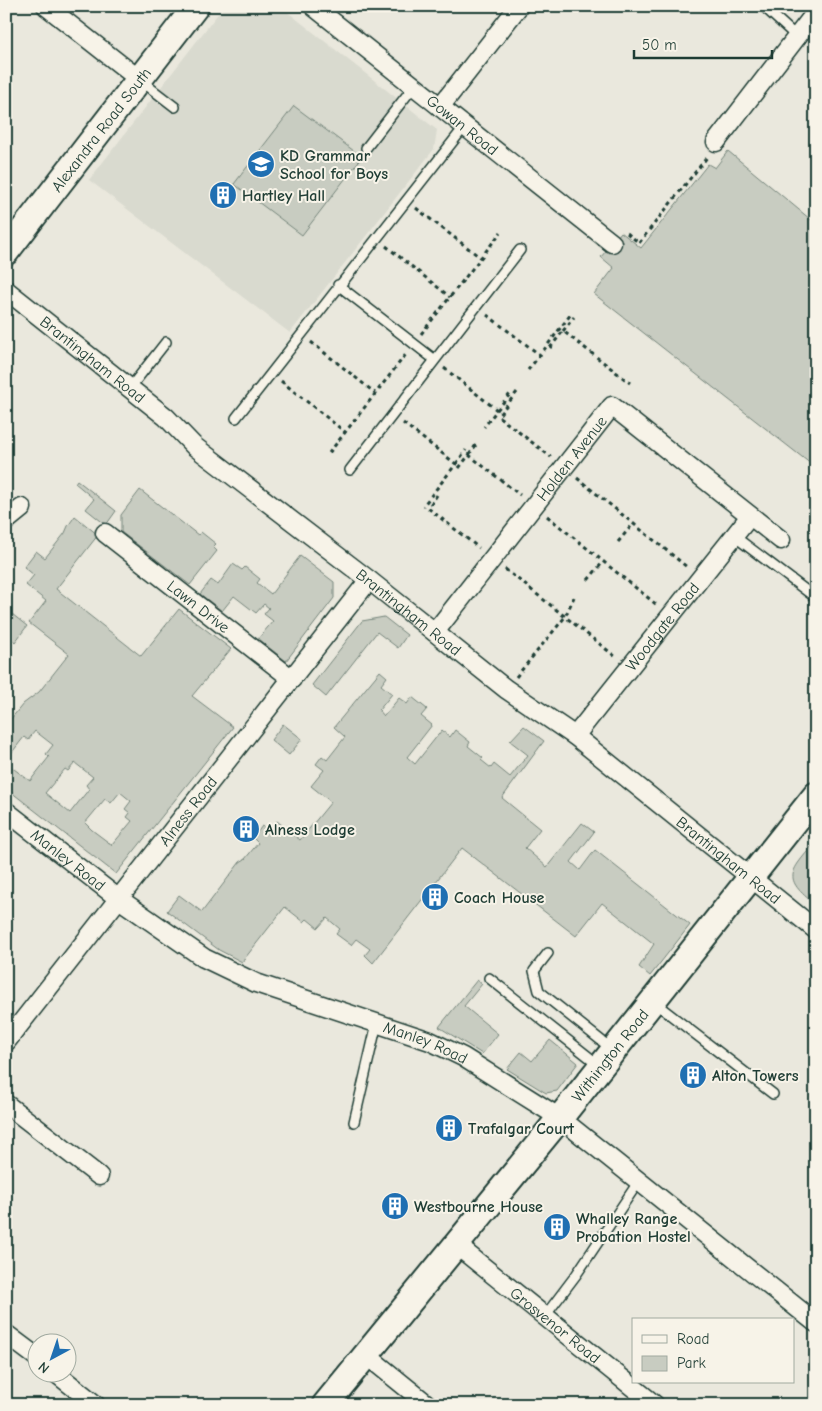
<svg xmlns="http://www.w3.org/2000/svg" width="822" height="1411" font-family="'Comic Neue',sans-serif">
<rect width="100%" height="100%" fill="#eae8dd"/>
<filter id="ink" filterUnits="userSpaceOnUse"><feTurbulence type="fractalNoise" baseFrequency=".02" numOctaves="2"/><feDisplacementMap in="SourceGraphic" scale="10" xChannelSelector="R" yChannelSelector="G"/><feConvolveMatrix kernelMatrix="1 2 1 2 8 2 1 2 1" color-interpolation-filters="sRGB"/></filter>
<g filter="url(#ink)">
<!-- built -->
<path fill="#d9dacf" d="M224,6H280L437,130L434,149L290,333L89,180Z"/>
<!-- green -->
<path fill="#c8ccc1" stroke="#74847a" fill-rule="evenodd" d="M294,106L362,157L302,235L234,184Z
M728,151L816,224V468L594,294L614,268L601,257L621,232L641,248L708,164L715,168Z
M77,480L116,511L106,525L86,509L94,499L75,483Z
M140,490L198,535L201,532L216,544L213,547L217,551L190,585L121,532V515Z
M75,516L98,535L56,589L141,656L179,609L231,649L192,696L233,727L116,874L6,788V763L30,781L49,757L46,754L53,745L35,731L28,740L24,737L6,760V725L23,704L39,692L69,654L29,623L46,601L26,585L34,575L24,567L36,551L45,558L65,533L68,526ZM75,763L93,777L86,785L89,789L70,813L45,793L65,769L68,771ZM120,792L131,801L125,809L130,813L127,817L132,821L112,845L92,830L85,823L105,799L111,803Z
M300,556L334,582V598L286,661L258,639L273,621L264,614L269,608L264,604L256,613L234,596L222,611L200,594L211,580L218,585L233,564L242,570L245,567L260,579L257,583L271,594Z
M12,614L27,626L15,642L6,634V618L8,619Z
M384,617L407,635L398,648L377,632L326,697L312,685L362,621Z
M380,671L387,677L381,685L392,694L379,710L384,716L399,698L407,704L412,697L427,709L421,716L432,725L407,757L415,764L442,730L450,737L455,730L470,742L468,746L483,758L481,760L491,768L494,764L510,777L528,755L510,741L524,726L544,741L502,798L540,829L525,848L547,867L582,823L594,832L571,862L580,870L595,850L690,925L650,976L639,967L654,944L602,903L576,936L462,848L373,963L365,955L370,949L356,939L351,945L336,934L340,929L327,918L318,928L307,919L304,922L285,907L242,962L219,950L167,911L179,895L202,912L240,862L245,859L258,843L253,838L262,826L269,831L277,821L300,840L331,802L311,786L324,770L316,764L322,756L327,760L345,737L334,727Z
M283,724L302,739L289,755L271,740Z
M816,841V905C780,877 791,872 816,841Z
M477,980L482,984L464,1006L498,1034L482,1054L439,1027Z
M550,1040L578,1063L557,1091L546,1093L507,1069L521,1052L532,1061Z"/>
<g fill="none" stroke-linecap="round" stroke-linejoin="round">
<!-- lane casing -->
<g stroke="#1f3d34" stroke-width="12">
<path id="lane" d="M763,6L797,37
M140,80L175,107
M366,148L414,86
M338,285L435,360
M130,388L166,342
M236,418L465,126
M350,470L520,250
M734,536L812,595
M548,953L534,971L539,991L613,1050
M489,978L599,1065
M655,1003L773,1094
M354,1122L377,1023
M545,1316L576,1275L639,1181"/>
</g>
<!-- street casing -->
<g stroke="#1f3d34" stroke-width="21">
<g id="street">
<path d="M46,6L140,80"/>
<path id="s1" d="M313,6L612,243"/>
<path d="M440,107L519,6"/>
<path d="M716,142L816,12"/>
<path id="s2" d="M6,290L166,417L194,446L369,580L506,689L575,736L816,930"/>
<path d="M6,521L22,508"/>
<path id="s3" d="M105,533L292,679"/>
<path id="s4" d="M435,632L612,406L781,540"/>
<path id="s5" d="M575,736L750,516"/>
<path id="s6" d="M6,811L119,899L204,958L256,983L430,1041L463,1057L560,1118L816,1323"/>
<path id="s7" d="M6,1042L369,580"/>
<path d="M6,1104L99,1176"/>
<path id="s8" d="M455,1244L655,1405"/>
<path d="M6,1334L38,1358"/>
<path d="M365,1354L428,1405"/>
<path d="M57,1374L96,1405"/>
</g>
</g>
<!-- secondary casing -->
<g stroke="#1f3d34" stroke-width="29">
<g id="secondary">
<path id="s9" d="M6,252L196,6"/>
<path id="s10" d="M325,1405L560,1118L816,795"/>
</g>
</g>
<!-- path -->
<path stroke="#1f3d34" stroke-width="3" stroke-dasharray="4 4" stroke-linecap="butt" d="M416,208L481,258
M627,233L639,243L708,156
M386,246L450,297
M487,315L540,355L571,314
M563,331L574,317
M421,334L501,232
M311,342L375,393
M550,348L563,331L630,383
M444,368L497,410L484,427
M528,370L540,355
M281,381L345,432
M517,392L498,416L551,457
M497,410L510,394
M403,423L456,464L423,506
M329,453L407,353
M469,455L478,442
M456,464L466,450
M459,468L469,455L520,495
M577,478L687,567
M437,495L428,508L479,548
M547,516L657,605
M618,542L633,524
M505,569L616,657
M588,580L603,562
M516,677L565,617L574,597"/>
<!-- lane -->
<use href="#lane" stroke="#f7f3e8" stroke-width="9"/>
<!-- street -->
<use href="#street" stroke="#f7f3e8" stroke-width="18"/>
<!-- secondary -->
<use href="#secondary" stroke="#f7f3e8" stroke-width="25"/>
</g>
</g>
<!-- icons -->
<defs>
<g id="school-disc" transform="scale(1.4375)"><circle r="9.5" fill="#1f6fb2" stroke="#f7f3e8"/><path d="M0-5L7-2L0 1L-7-2ZM-4 1L0 2.5L4 1V4Q0 6-4 4Z" fill="#fff"/></g>
<g id="building-disc" transform="scale(1.4375)"><circle r="9.5" fill="#1f6fb2" stroke="#f7f3e8"/><path d="M-4-6H4V6H1V3H-1V6H-4ZM-2.5-4.3h1.7v1.8h-1.7ZM.8-4.3h1.7v1.8H.8ZM-2.5-1h1.7V.8h-1.7ZM.8-1h1.7V.8H.8Z" fill="#fff"/></g>
</defs>
<g fill-rule="evenodd">
<use href="#school-disc" x="261" y="164"/>
<use href="#building-disc" x="223" y="195"/>
<use href="#building-disc" x="246" y="829"/>
<use href="#building-disc" x="435" y="897"/>
<use href="#building-disc" x="693" y="1075"/>
<use href="#building-disc" x="449" y="1128"/>
<use href="#building-disc" x="395" y="1206"/>
<use href="#building-disc" x="557" y="1227"/>
</g>
<g text-anchor="middle" stroke-width="4" stroke-linejoin="round" paint-order="stroke">
<!-- street labels -->
<g font-size="16" fill="#1f3d34" stroke="#f7f3e8">
<text dy="6" stroke="none"><textPath href="#s1" startOffset="191">Gowan Road</textPath></text>
<text dy="6" stroke="none"><textPath href="#s9" startOffset="155">Alexandra Road South</textPath></text>
<text dy="6" stroke="none"><textPath href="#s2" startOffset="111">Brantingham Road</textPath></text>
<text dy="6" stroke="none"><textPath href="#s4" startOffset="221">Holden Avenue</textPath></text>
<text dy="6" stroke="none"><textPath href="#s3" startOffset="119">Lawn Drive</textPath></text>
<text dy="6" stroke="none"><textPath href="#s2" startOffset="516">Brantingham Road</textPath></text>
<text dy="6" stroke="none"><textPath href="#s5" startOffset="140">Woodgate Road</textPath></text>
<text dy="6" stroke="none"><textPath href="#s7" startOffset="294">Alness Road</textPath></text>
<text dy="6" stroke="none"><textPath href="#s6" startOffset="79">Manley Road</textPath></text>
<text dy="6" stroke="none"><textPath href="#s2" startOffset="921">Brantingham Road</textPath></text>
<text dy="6" stroke="none"><textPath href="#s6" startOffset="484">Manley Road</textPath></text>
<text dy="6" stroke="none"><textPath href="#s10" startOffset="451">Withington Road</textPath></text>
<text dy="6" stroke="none"><textPath href="#s8" startOffset="129">Grosvenor Road</textPath></text>
</g>
<!-- poi labels -->
<g font-size="16" font-weight="bold" fill="#1f3d34" stroke="#f7f3e8" text-anchor="start">
<text x="280" y="161">KD Grammar<tspan x="280" dy="18">School for Boys</tspan></text>
<text x="242" y="201">Hartley Hall</text>
<text x="265" y="835">Alness Lodge</text>
<text x="454" y="903">Coach House</text>
<text x="712" y="1081">Alton Towers</text>
<text x="468" y="1134">Trafalgar Court</text>
<text x="414" y="1212">Westbourne House</text>
<text x="576" y="1224">Whalley Range<tspan x="576" dy="18">Probation Hostel</tspan></text>
</g>
</g>
<!-- margin -->
<rect width="822" height="1411" fill="none" stroke="#f7f3e8" stroke-width="25"/>
<rect x="12" y="12" width="797" height="1386" fill="none" stroke="#1f3d34" stroke-width="2" filter="url(#ink)"/>
<!-- legend -->
<rect x="632" y="1318" width="162" height="65" fill="#f7f3e8" stroke="#a1aaa0"/>
<rect x="642" y="1335" width="25" height="8" fill="#f7f3e8" stroke="#a1aaa0"/>
<text x="677" y="1344" font-size="15" fill="#1f3d34">Road</text>
<rect x="642" y="1356" width="25" height="15" fill="#c8ccc1" stroke="#a1aaa0"/>
<text x="677" y="1368" font-size="15" fill="#1f3d34">Park</text>
<!-- north arrow -->
<g transform="translate(52 1358) rotate(220)"><circle r="24" fill="#f7f3e8" stroke="#a1aaa0"/>
<path d="M0-4L9 19L0 12L-9 19Z" fill="#1f6fb2"/>
<text y="-8" font-size="14" font-weight="bold" text-anchor="middle" fill="#1f3d34">N</text>
</g>
<!-- scale -->
<path d="M634 50v8h138v-8" fill="none" stroke="#1f3d34" stroke-width="2.5"/>
<text x="642" y="50" font-size="15" fill="#1f3d34" stroke="#f7f3e8" stroke-width="4" paint-order="stroke">50 m</text>
</svg>
